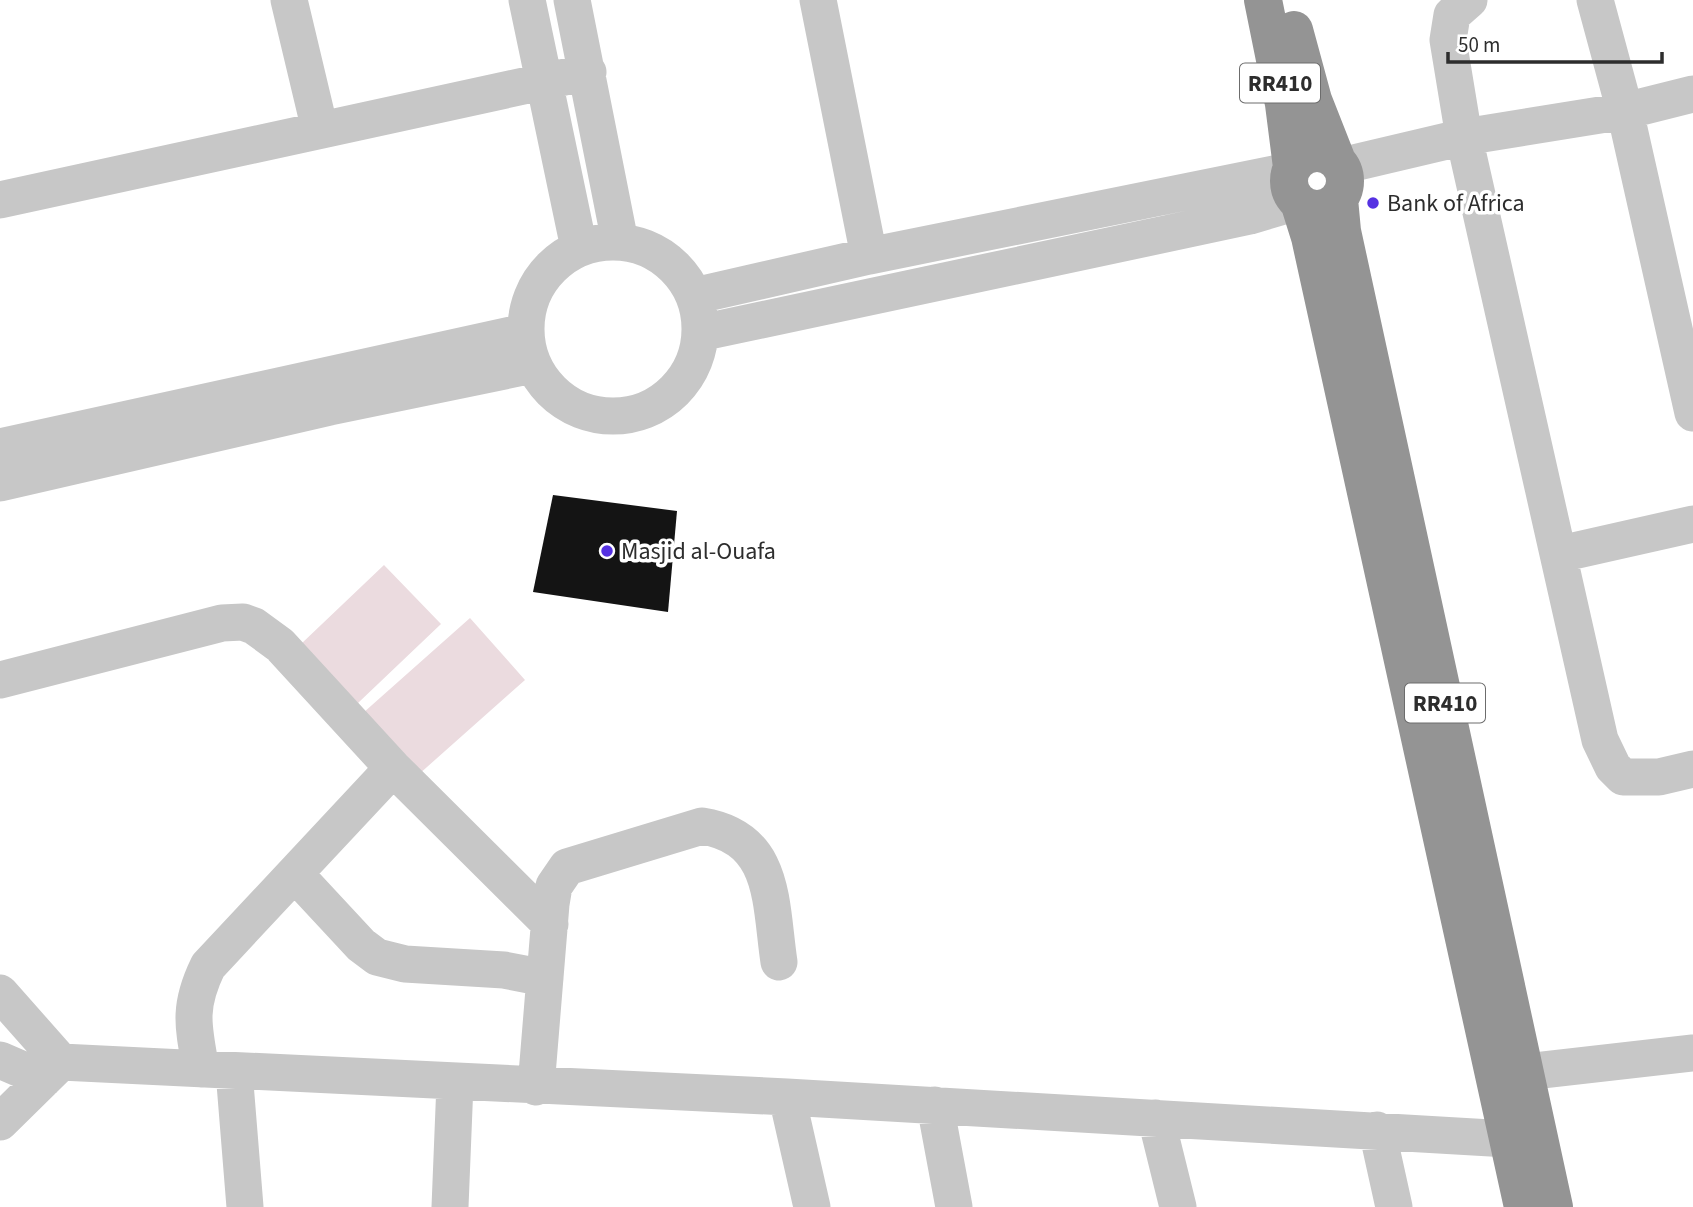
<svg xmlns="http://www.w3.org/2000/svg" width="1693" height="1207" font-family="'Source Sans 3',sans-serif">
<rect width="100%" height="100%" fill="#fff"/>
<!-- green -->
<path fill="#ebdbdf" d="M384,565L441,624L358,703L301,644Z
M470,618L525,680L418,775L363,713Z"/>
<!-- building -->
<path fill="#141414" d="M553,495L677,511L668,612L533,592Z"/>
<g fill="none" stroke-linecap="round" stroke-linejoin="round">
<!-- minor -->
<path stroke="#c7c7c7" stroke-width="37" d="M289,0L320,130
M527,0L579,248
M572,0L620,242
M818,0L869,256
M1469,0L1452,15L1448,40L1464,137L1600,740L1613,767L1623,777H1659L1693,769
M1595,0L1625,111L1693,413
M1341,166L1464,137L1625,111L1693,94
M0,200L588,72
M526 329a87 87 0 1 1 174 0a87 87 0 1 1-174 0Z
M694,296L869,256L1289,171
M700,333L1250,216L1297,202
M0,447L525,332
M0,483L330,407L533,365
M1560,554L1693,524
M0,680L222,623L243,622L254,626L280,645L393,768L550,924
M295,874L361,945L377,957L405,964L504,970L545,978
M0,993L61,1062L787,1097L1508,1139
M0,1060L44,1079
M201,1069C193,1026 188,1007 208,966L393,768
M234,1071L245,1207
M1524,1072L1693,1053
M536,1087L551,904L554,886L567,867L702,826C776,838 770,902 779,962
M787,1097L812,1207
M935,1105L954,1207
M1156,1118L1178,1207
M0,1122L61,1062
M1377,1130L1394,1207
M450,1207L455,1083"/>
<!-- highway -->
<path stroke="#949494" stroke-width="38" d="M1263,0L1284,104L1292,167
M1294,30L1313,100L1337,161
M1289 181a28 28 0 1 1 56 0a28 28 0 1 1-56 0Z
M1339,199L1342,231L1554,1207
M1300,205L1310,237L1523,1207"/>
</g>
<!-- markers -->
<g fill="#5531e2" stroke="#fff" stroke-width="2.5">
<circle cx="1373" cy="203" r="7"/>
<circle cx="607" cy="551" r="7"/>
</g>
<g text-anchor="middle" stroke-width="7" stroke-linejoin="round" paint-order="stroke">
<!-- shield labels -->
<g fill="#fff" stroke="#6c6c6c" stroke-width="2">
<rect x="1240" y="63.5" width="80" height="39" rx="5"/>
<rect x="1405" y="683.5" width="80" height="39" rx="5"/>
</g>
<g font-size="23" font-weight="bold" fill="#2d2d2d">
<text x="1280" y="91">RR410</text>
<text x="1445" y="711">RR410</text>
</g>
<!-- poi labels -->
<g font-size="24" fill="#2d2d2d" stroke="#fff" text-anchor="start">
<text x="1387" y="211">Bank of Africa</text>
<text x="621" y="559">Masjid al-Ouafa</text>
</g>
</g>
<!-- scale -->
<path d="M1448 52v10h214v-10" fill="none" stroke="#2d2d2d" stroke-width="3.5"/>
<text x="1458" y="52" font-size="21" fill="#2d2d2d" stroke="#ffffff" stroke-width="5" paint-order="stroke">50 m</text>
</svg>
